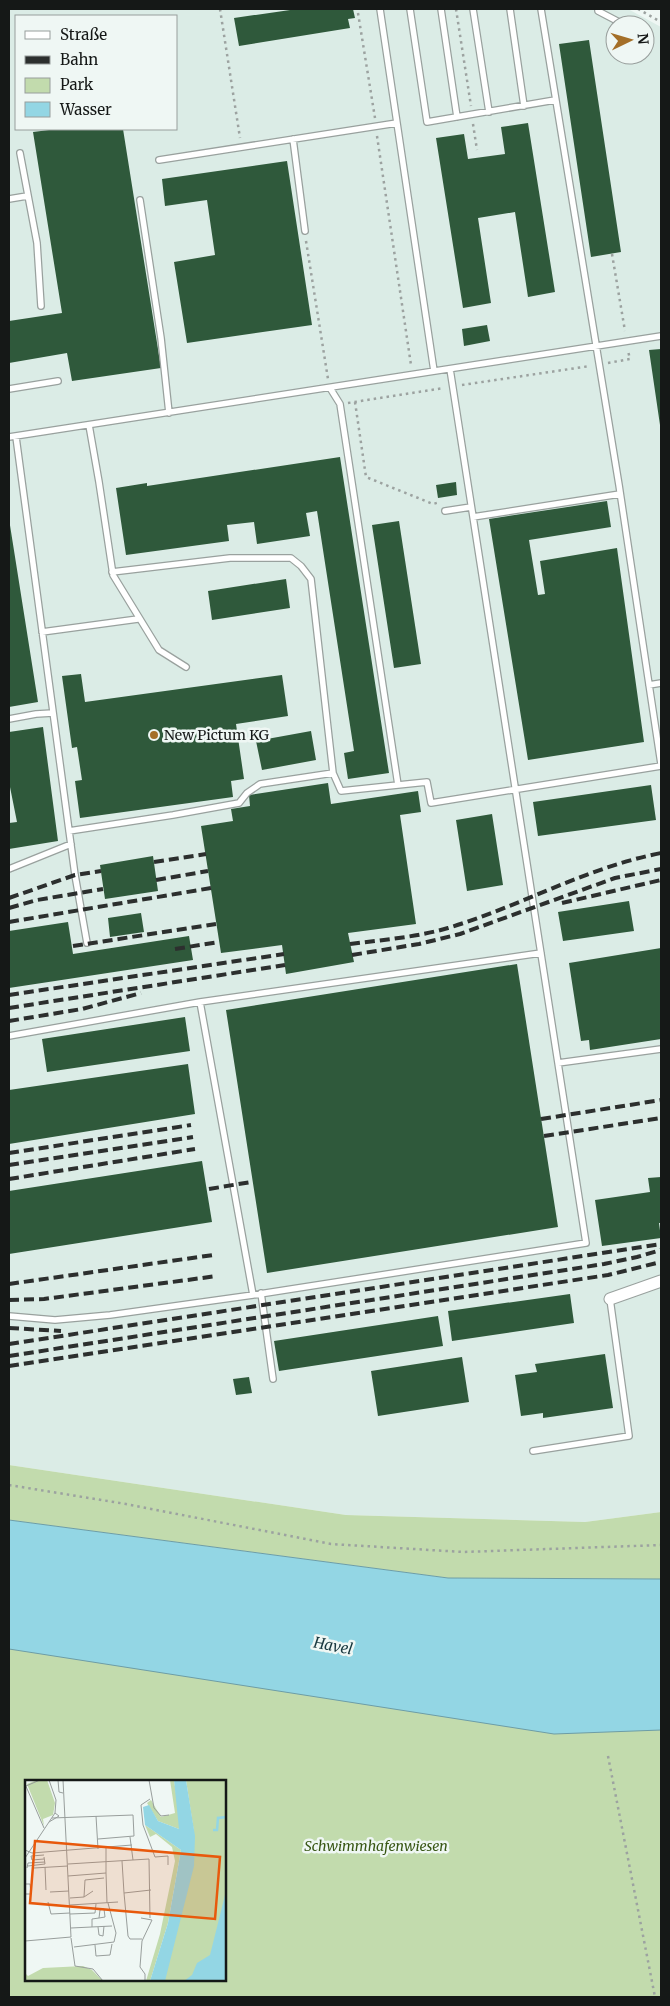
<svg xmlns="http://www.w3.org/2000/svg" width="670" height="2006" font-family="Merriweather,serif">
<rect width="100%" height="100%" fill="#eff7f4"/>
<!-- built -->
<path fill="#dbece6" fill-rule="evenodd" d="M9,9H628L661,27V1512L585,1522L346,1515L9,1465ZM16,16H176V129H16ZM615,25H645V55H615Z"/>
<!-- green -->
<path fill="#c2dbad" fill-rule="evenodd" d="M9,1465L346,1515L585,1522L661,1512V1579L448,1578L9,1520Z
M9,1640L661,1722V1997H9ZM26,1781H225V1980H26Z"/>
<!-- water -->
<path fill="#93d6e4" stroke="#6d9da6" d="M9,1520L448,1578L661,1579V1730L554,1734L9,1649Z"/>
<!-- building -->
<path fill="#2f593b" d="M297,9H353L355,18L348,19L350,28L239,46L234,18Z
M589,40L621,252L591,257L559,44Z
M528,123L555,292L528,297L515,212L478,218L491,303L463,308L436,138L464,134L468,159L505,154L501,127Z
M57,129H123L161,368L72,381L67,353L9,363V321L62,313L33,132Z
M287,161L312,325L187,343L174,262L215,255L207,200L165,206L162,179Z
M487,325L490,341L464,346L462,329Z
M661,349V425H660L649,350Z
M340,457L389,773L348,779L344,753L354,751L317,511L306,513L310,536L257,544L254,522L227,525L229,541L126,555L116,488L147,483V486Z
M456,482L457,495L438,498L436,485Z
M607,501L611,527L529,540L538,595L545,594L540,561L617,548L644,742L528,760L489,519Z
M9,519L38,702L9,707Z
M399,521L421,664L394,668L372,525Z
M286,579L290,608L212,620L208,591Z
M81,674L85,702L282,675L288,716L236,724L244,779L231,781L233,797L80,818L75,781L82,780L77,747L72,748L62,676Z
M43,727L58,841L9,849V823L17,822L9,782V732Z
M311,731L316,760L262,770L256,741Z
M328,783L331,804L418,791L421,812L400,815L416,924L348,933L354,962L286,974L282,945L221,953L201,826L233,821L231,809L250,806L249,795Z
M651,785L656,820L538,836L533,802Z
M492,814L503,885L467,891L456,820Z
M153,856L158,891L105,899L100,865Z
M629,901L634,931L563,941L558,912Z
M141,913L144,932L110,937L108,918Z
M68,922L73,954L189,936L193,960L9,988V931Z
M661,948V1039L590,1050L589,1040L581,1041L569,963Z
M517,964L558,1227L267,1273L226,1010Z
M185,1017L190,1051L47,1072L42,1039Z
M188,1064L195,1114L9,1144V1090Z
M202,1161L212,1222L9,1254V1191Z
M661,1177V1223H659L661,1238L602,1246L595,1200L650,1192L648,1178Z
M570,1294L574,1323L452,1341L448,1311Z
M438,1316L443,1346L279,1371L274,1341Z
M605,1354L613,1408L543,1418V1413L521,1416L515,1375L537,1372L535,1364Z
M462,1357L469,1402L378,1416L371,1371Z
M249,1377L252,1393L236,1395L233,1379Z"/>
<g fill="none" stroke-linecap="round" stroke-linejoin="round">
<!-- lane casing -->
<g stroke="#99a19e" stroke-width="8">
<path id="lane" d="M380,9L434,371
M410,9L427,122L555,100
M441,9L457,117
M473,9L489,112
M510,9L524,106
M541,9L619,485L661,764
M598,9V11L619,22
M293,139L305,231
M20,153L37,243L41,306
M159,160L397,123
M9,199L27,196
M140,200L161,338L169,413
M330,388L340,404L398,785L427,782L431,803L661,766
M9,389L58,381
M89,425L99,482L113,575L159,650L186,667
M9,437L661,336
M16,437L75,875L87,943
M445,511L471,507
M473,517L620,494
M112,572L230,558H291L301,566L311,579L333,773
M42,632L138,619
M649,685L661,683
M9,719L36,714L53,713
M69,831L173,815L239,803L247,793L260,784L333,773L341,791L398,785
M9,869L71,844
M200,1002L541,953
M9,1036L200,1002L253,1295
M558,1063L661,1049
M261,1293L273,1379
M9,1316L55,1320L110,1315L253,1295L586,1243L450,369
M533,1451L629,1436L610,1299"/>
</g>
<!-- street casing -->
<g stroke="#99a19e" stroke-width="13">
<path id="street" d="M610,1299L661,1281"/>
</g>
<!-- path -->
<path stroke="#9ca2a0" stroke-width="2.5" stroke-dasharray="2.5 4" stroke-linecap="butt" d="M220,9L240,138
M456,9L471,106
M638,9L661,22
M358,13L375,118
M473,124L477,150
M377,136L411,365
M306,241L328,379
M612,254L625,331
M608,363L630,359L628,351
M462,385L590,366
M355,402L366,477L433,504L440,502
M348,403L444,388
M9,1485L126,1504L331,1544L463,1552L661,1545
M608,1756L655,1997"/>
<!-- lane -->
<use href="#lane" stroke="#fff" stroke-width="5.5"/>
<!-- street -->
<use href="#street" stroke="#fff" stroke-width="11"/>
<!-- rail -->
<path stroke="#2c2f2e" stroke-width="4" stroke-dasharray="10 5" stroke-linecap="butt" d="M154,862L206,854
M156,880L208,871
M9,898L75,875L101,871
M562,903L661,880
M9,908L37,900L103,889
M9,922L211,888
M350,944C383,940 417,937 448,928C521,906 585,868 661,853
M73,946L216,924
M175,949L219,942
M352,955L419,944L460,934L615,878L661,869
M9,995L284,954
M9,1008L285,965
M9,1021L82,1009L141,993
M541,1119L661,1100
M544,1136L661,1118
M9,1153L191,1125
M9,1165L193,1137
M9,1179L195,1149
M209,1189L251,1182
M9,1284L213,1255
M9,1300L44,1299L217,1276
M9,1328L61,1331
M9,1344L661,1244
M9,1356L604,1264L637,1257L661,1250
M9,1366L608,1275L661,1262"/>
</g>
<!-- markers -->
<circle fill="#a46f28" stroke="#eff7f4" stroke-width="2" cx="154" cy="735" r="5"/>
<g text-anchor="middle" stroke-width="5" stroke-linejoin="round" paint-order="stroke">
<!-- poi labels -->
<g font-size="14" fill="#151817" stroke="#eff7f4" text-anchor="start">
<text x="164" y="740">New Pictum KG</text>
</g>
<!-- park labels -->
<g font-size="14" font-style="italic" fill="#375613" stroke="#eff7f4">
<text x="376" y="1851">Schwimmhafenwiesen</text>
</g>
<!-- water labels -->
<g font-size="15" font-style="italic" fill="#17373e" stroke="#eff7f4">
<text transform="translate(333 1646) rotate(11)" y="5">Havel</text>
</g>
</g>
<!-- overview -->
<g transform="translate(25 1780)">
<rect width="201" height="201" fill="#eff7f4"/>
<path d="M12,0H22L30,23L28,35L18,39L19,46L2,4ZM145,0H149L156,47L154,49L133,41L122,23L126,20L136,37L150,33ZM161,0H201L202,116L195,167L174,201H139L169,52ZM120,45L156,70L143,143L125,201H121L135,154L150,81L147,67L131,54L125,57ZM58,186L67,190L77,200L0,201V193L3,196L18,188Z" fill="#c2dbad"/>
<path d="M149,0H161L170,56L169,86L140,201H125L143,143L156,70L120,45L118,27L124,25L133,41L154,49ZM201,111V201H159L167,195L172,183L185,175Z" fill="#93d6e4"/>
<path fill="none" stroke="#93d6e4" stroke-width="2.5" d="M188,50H192L193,38L202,37"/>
<path fill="none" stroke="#989e9c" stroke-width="1" d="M33,0L34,12L38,13M124,0L129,28L136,36L144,35M0,4L19,48M1,6L15,0M125,19L116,25L118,45L130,77L143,76V85M71,36L73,69M27,38L108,35L109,56L73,59M24,42L34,36L30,33M105,57L108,80M0,70L7,73L107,65M19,75L6,76L7,80L19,79M0,78L30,33L31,20L24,0M97,81L99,113M43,84L124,79L125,138M3,86L20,84L19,77M20,87L21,110M2,88L3,83L20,82M9,88L43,86M81,93L82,123M43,96L81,93V68M0,104H5L6,114H0M25,112L44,111M59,117L60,100L79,98M45,118L59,117L68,111M23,122L26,134L45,133M45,125L93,122M45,134L70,133L71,124M116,138L127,140L117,161L115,187L120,194V201M67,147V139L74,138L75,130L79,129L80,137L74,138M73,147L74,155L78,156L79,146M46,148L87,146M46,158L50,186L68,189L78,201M117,159H105L103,156L99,113L126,110M0,161L46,157L38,0M70,165L71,176L85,175L87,164M49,167L89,162L91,153L83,123"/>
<path fill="#e8590c" fill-opacity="0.15" stroke="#e8590c" stroke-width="2.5" d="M10,61L195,77L190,139L5,123Z"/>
<rect width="201" height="201" fill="none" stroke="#151817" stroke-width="2.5"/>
</g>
<!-- border -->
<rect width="670" height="2006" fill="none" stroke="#151817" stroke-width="20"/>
<!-- legend -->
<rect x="15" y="15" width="162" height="115" fill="#eff7f4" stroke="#989e9c"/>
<rect x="25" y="31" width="25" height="8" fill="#ffffff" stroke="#989e9c"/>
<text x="60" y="40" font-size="15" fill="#151817">Straße</text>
<rect x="25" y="56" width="25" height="8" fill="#2c2f2e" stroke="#989e9c"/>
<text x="60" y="65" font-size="15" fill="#151817">Bahn</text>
<rect x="25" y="78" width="25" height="15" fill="#c2dbad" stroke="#989e9c"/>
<text x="60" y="90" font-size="15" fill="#151817">Park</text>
<rect x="25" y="102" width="25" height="15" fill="#93d6e4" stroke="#989e9c"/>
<text x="60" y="115" font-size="15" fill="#151817">Wasser</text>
<!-- north arrow -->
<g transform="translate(630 40) rotate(85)"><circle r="24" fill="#eff7f4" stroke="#989e9c"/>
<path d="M0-4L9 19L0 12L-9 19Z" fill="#a46f28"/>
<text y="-8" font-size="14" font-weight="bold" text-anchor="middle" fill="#151817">N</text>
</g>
</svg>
